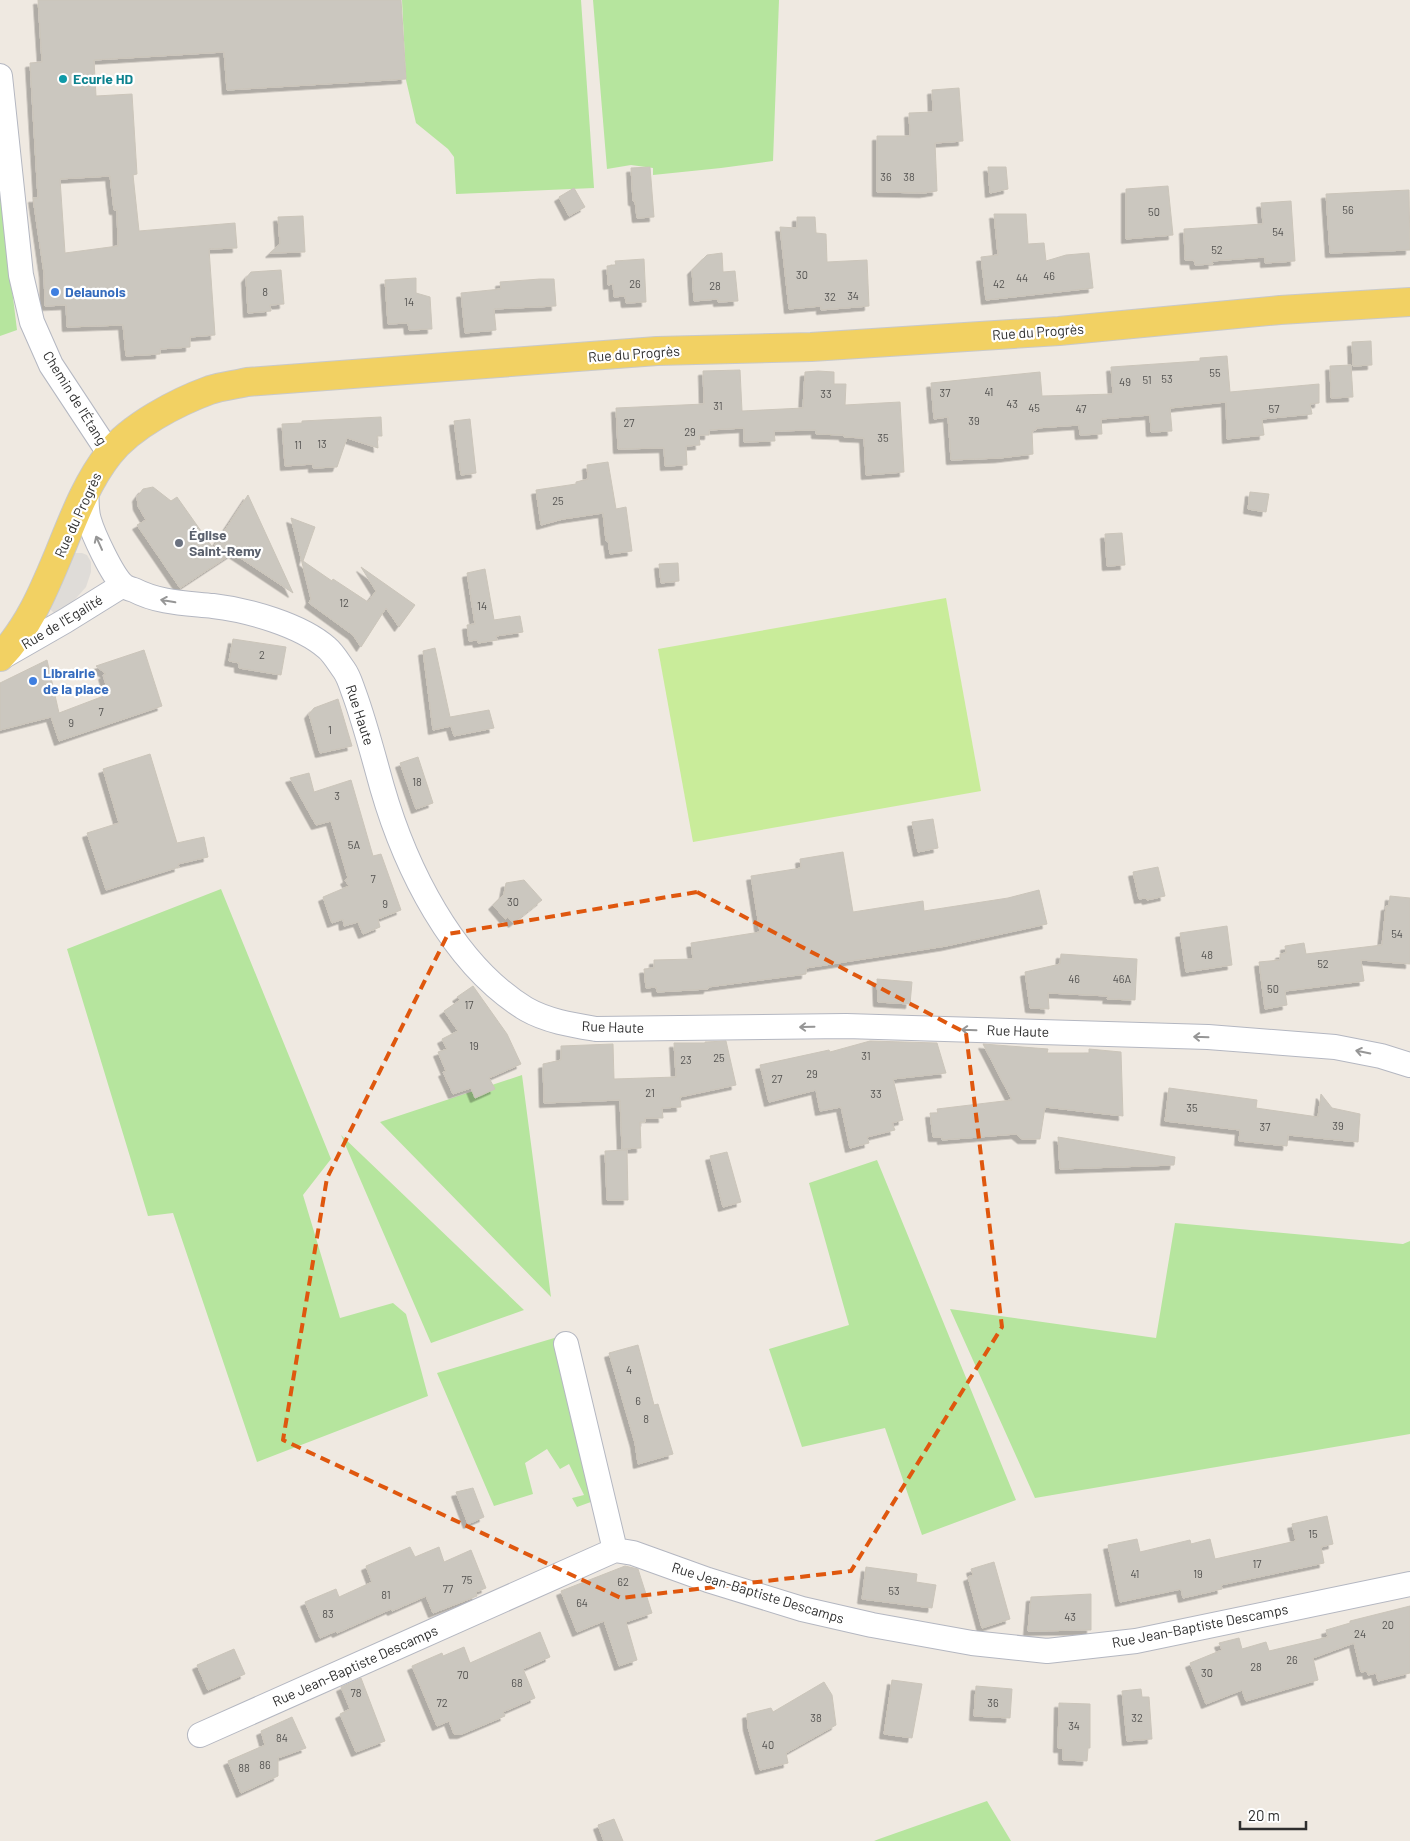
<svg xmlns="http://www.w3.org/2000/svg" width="1410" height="1841" font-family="Barlow,sans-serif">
<defs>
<filter id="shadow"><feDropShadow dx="-4.5" dy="4.5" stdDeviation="0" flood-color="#0004"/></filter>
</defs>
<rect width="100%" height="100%" fill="#efe9e1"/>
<!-- green -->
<path fill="#b6e59e" d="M402,0H581L594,188L456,194L454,157L448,149L416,123L406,80Z
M593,0H779L773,161L721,168L653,175V168L631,165L607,169Z
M0,192L17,330L0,336Z
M221,889L331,1159L303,1195L340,1318L393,1303L406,1314L428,1396L257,1462L173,1213L148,1216L67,949Z
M522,1075L551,1297L380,1122Z
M341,1135L524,1310L431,1343Z
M877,1160L1016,1500L922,1535L885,1428L802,1447L769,1349L849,1325L809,1183Z
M1175,1223L1403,1244L1410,1241V1434L1035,1498L950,1309L1156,1338Z
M561,1336L602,1498L577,1507L572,1498L584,1495L569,1464L560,1469L547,1449L525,1463L533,1494L494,1506L437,1373Z
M987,1801L1011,1841H874L879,1839Z"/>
<!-- pitch -->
<path fill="#c9ec9a" d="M946,598L981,791L693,842L658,649Z"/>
<!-- plaza -->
<path fill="#dfdcd8" d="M75,553H82L87,555L91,562V572L86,587L70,605L58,613H54L50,609Z"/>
<!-- building -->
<path fill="#cbc7bf" stroke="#cbc5ba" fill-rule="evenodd" filter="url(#shadow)" d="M38,0H401L406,79L227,90L224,52L94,60L96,96L132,94L137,174L133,175L139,231L235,223L237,248L209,249L215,335L190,337V347L160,349V354L126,356L123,325L67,327L66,305L45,306L44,273L33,198H38L30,63L42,62ZM110,176L114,210H117L118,246L65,253L60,179Z
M959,88L963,141L935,143L937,191L924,193L877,192V136H910L909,113L933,112L932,90Z
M650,167L654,217L637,218L635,201H633L631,168Z
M988,167H1006L1008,189L990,193Z
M1168,186L1173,235L1126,239V189Z
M574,188L585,207L569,216L559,197Z
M1409,190L1410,250L1330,253L1326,194Z
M1291,201L1295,261L1265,263V257L1212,261L1213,264L1195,265L1194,260H1185L1184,229L1263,224L1261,203Z
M994,214H1026L1028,244L1044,243L1046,261L1066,255L1089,253L1093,288L986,300L981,257L998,255Z
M303,216L305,252L270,253L280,244L278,217Z
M797,217H815L816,233L826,234L827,262L867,260L869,306L821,310V306L789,309L780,227L797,228Z
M722,253L723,272L735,271L738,301L718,302V299L694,301L692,270L707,255Z
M644,259L646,302L626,303L625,296L614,297L613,284L608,285L607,266L616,265L615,261Z
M281,270L284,304L270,305L271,311L248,313L246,278L251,272Z
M416,278V293L430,297L432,329L409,330L408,323L388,324L385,280Z
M540,279H554L556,306L494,309L496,330L465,333L461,293L501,289L500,282Z
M1371,341L1372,365L1353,366L1352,342Z
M1227,356L1230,392L1319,384V403L1310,404L1312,414L1262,419L1264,435L1227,439L1226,402L1170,408L1172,431L1151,432L1150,415L1101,419L1102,434L1080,435L1079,425L1036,428V430L1032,431L1033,454L1000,458L951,460L948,417L934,419L931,383L1040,372L1042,396L1113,394L1111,367L1200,361V358Z
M1351,365L1353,397L1331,398L1330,366Z
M740,370L742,411L803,408L805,372L818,371L834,372V384H846L845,405L900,402L904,472L866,475L864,438L844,437V435L816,434V430L774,431L775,441L744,442V428L709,430V435H699L700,445L686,446L687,465L665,466L664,448L618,449L616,408L704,404L703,371Z
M381,417L382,436H377L378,448L347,438L337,467L313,468V464L285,466L282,424L302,423V421Z
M470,419L476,473L461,475L454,421Z
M608,462L616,509L626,507L632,551L610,554L608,540L606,541L603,513L563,519L541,525L536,490L576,484V482L588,479L587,465Z
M153,487L171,501L177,497L213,548L248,495L293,593L233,553L180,588L137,525L146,520L138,506L137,497L143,489Z
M1250,492L1269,494L1266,512L1248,509Z
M291,518L315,527L303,561L332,581L333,579L368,602L376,591L361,567L415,605L399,627L386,608L361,647L353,635L309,603L311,599Z
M1122,533L1125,565L1107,566L1105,534Z
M678,563L679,581L661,583L659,564Z
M485,569L494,620L520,616L523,632L496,636L497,640L478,643L477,640L469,641L467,625L475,624L467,573Z
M233,639L286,647L281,675L239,668V663L229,661Z
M435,648L450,717L489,710L494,728L454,736L451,726L433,730L423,651Z
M144,650L162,706L59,741L51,717L0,730V683L47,660L59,713L109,694L103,675L106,674L96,666Z
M338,699L352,746L320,753L309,714L314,708Z
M150,754L177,843L204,837L208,857L178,864L179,867L106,890L87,833L119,823L103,769Z
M418,757L433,803L416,809L400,763Z
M309,773L314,792L351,780L373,856L381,854L401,910L378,919L380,927L363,934L358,922L344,926L343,919L332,923L323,897L349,886L345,880L348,878L331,821L316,825L290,778Z
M933,819L938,848L918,852L912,822Z
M843,852L853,912L923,901L924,911L1008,898L1039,890L1047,924L946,946L806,968V974L708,987V989L657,992L656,987L646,988L644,969L654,968V960L693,959L691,943L760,932L751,876L801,868L800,859Z
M1158,867L1165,896L1147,900L1146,898L1139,899L1133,872Z
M524,880L542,900L513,923L508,917L505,919L493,905L504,894L506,883Z
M1390,896L1410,898V964L1361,960L1364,981L1285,991L1287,1005L1265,1009L1259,962L1280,960V954L1286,953L1285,946L1304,943L1306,954L1382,945L1386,906H1389Z
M1227,926L1232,965L1186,972L1180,933Z
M1061,954L1137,959L1135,1000L1107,999L1108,996L1048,993L1049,1009L1030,1008L1025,972L1060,964Z
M877,979L912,982L910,1004L878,1002Z
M473,986L507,1034L521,1064L489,1078L495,1089L475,1098L471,1088L453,1094L443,1072L446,1071L438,1052L447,1049L442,1039L458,1031L444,1011L460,1000L457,997Z
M726,1041L736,1085L680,1097L681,1107L662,1108L663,1118H645V1122H640L641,1148L622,1149L620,1100L544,1103L543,1064L561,1060V1046L613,1044L614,1079L676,1077L674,1043H705V1042Z
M870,1041L937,1043L946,1073L893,1079L903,1120L892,1123L895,1130L867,1137L869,1143L850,1148L841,1107L820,1111L816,1090L769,1102L760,1065L829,1050L830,1052Z
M983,1044L1048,1049L1047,1053H1089V1049L1121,1052L1123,1116L1045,1107L1040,1139H1022L1016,1134L942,1140V1137H933L930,1113H938L937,1109L1012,1100Z
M1169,1088L1257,1100L1256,1108L1318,1117L1321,1094L1332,1108L1360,1114L1358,1142L1288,1135L1287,1146L1239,1141L1240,1130L1165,1121Z
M1058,1137L1175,1157L1174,1165L1060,1169Z
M627,1150L628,1200H607L605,1151Z
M727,1152L741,1202L723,1207L710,1156Z
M638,1345L654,1405L658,1404L673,1454L638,1464L635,1443L609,1353Z
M473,1488L484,1517L468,1524L456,1492Z
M1327,1516L1333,1544L1321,1547L1324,1563L1221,1585L1222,1589L1183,1598L1181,1589L1120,1602L1108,1545L1137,1539L1140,1552L1190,1540L1191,1544L1210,1539L1215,1559L1296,1541L1292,1524Z
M410,1547L415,1557L439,1547L444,1562L471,1550L486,1588L476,1592L477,1596L433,1613L426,1596L392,1611L391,1609L337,1633L336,1631L320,1638L305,1602L336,1589L339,1597L372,1582L366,1566Z
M994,1562L1010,1619L982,1628L968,1577L973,1575L971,1569Z
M625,1566L638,1569L652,1613L626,1622L637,1660L619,1666L604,1621L577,1632L561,1591Z
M866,1567L917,1574L916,1582L936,1585L932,1608L862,1599Z
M1091,1594V1630L1028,1631L1031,1597Z
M1410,1606V1673L1378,1681L1376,1673L1368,1675L1367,1671L1361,1672L1354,1643L1313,1658L1318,1680L1246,1701L1242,1690L1206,1704L1190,1663L1222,1650L1219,1643L1239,1638L1242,1649L1266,1642L1269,1651L1328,1637L1326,1630L1350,1623V1621Z
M540,1632L550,1657L523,1669L535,1698L503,1712L505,1716L462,1734H454L449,1721L437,1726L412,1666L442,1653L443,1656L464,1647L470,1663Z
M234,1649L245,1674L208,1690L197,1665Z
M361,1678L385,1741L356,1752L340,1714L350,1709L341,1687Z
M892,1680L922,1684L912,1738L884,1734Z
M824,1682L832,1695L836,1725L786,1753L788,1763L760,1770L748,1727L747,1714L771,1708L773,1712Z
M976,1686L1012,1689L1010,1718L974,1716Z
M1141,1689L1142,1697H1149L1152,1739L1127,1741L1122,1691Z
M1059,1703L1090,1704V1748H1088L1087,1761L1063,1760V1748H1058Z
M292,1717L306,1748L278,1758V1776L241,1793L228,1761L265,1745L261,1731Z
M614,1819L623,1841H604L598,1825Z"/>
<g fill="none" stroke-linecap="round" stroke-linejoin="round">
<!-- minor casing -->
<g stroke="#b4b7c1" stroke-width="26">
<path id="minor" d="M0,76L21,275L32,322L51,365L109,453
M86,491C87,500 86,511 89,520C93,534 112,575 123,585C125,587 130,589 134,590C159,603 185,603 213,606C248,610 301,625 327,648C333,653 339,663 344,670C349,677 351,685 354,693C365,723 373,755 382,787C405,867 452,964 526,1009C547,1021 572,1025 596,1029L846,1026L1208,1037L1335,1047L1381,1056L1410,1065
M4,656L65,621L123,585
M566,1344L615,1550
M200,1735L615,1550L633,1553L708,1580L802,1609L872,1625L972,1643L1047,1651L1136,1641L1410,1584"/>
</g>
<!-- major casing -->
<g stroke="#c9c9c9" stroke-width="30">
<path id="major" d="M0,657C28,628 43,592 58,556C72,522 86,483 109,454C131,426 177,402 210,390C222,386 235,385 247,382L657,351L811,347L1059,331L1280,310L1410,302"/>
</g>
<!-- minor -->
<use href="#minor" stroke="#fff" stroke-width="24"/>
<!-- major -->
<use href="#major" stroke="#f2d163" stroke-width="28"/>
</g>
<!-- one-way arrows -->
<defs><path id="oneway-shaft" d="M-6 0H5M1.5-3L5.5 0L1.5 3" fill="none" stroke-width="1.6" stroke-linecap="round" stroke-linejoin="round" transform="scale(1.25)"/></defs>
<g stroke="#969696">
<use href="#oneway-shaft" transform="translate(99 543) rotate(-114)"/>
<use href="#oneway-shaft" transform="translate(168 601) rotate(-170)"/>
<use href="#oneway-shaft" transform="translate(807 1027) rotate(179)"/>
<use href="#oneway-shaft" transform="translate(969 1030) rotate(-178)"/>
<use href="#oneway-shaft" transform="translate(1201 1037) rotate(-178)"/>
<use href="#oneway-shaft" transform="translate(1363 1052) rotate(-169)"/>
</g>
<!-- marked area -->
<path fill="none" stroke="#df570e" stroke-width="4" stroke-dasharray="10 6" stroke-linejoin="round" d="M697,892L966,1033L1002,1327L851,1571L621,1598L283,1440L327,1178L448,934Z"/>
<!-- markers -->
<circle fill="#0f9aa8" stroke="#fff" stroke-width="2" cx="63" cy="79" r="5"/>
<g fill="#3f7fe0" stroke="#fff" stroke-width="2">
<circle cx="55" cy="292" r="5"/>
<circle cx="33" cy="681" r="5"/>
</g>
<circle fill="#6b7280" stroke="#fff" stroke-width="2" cx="179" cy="543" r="5"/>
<g text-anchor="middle" stroke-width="4.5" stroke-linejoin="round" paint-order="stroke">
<!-- number labels -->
<g font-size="11" fill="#555452">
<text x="886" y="181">36</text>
<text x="909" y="181">38</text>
<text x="1348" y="214">56</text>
<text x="1154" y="216">50</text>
<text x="1278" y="236">54</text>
<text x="1217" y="254">52</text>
<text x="802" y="279">30</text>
<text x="1049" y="280">46</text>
<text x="1022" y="282">44</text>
<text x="635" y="288">26</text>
<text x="999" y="288">42</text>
<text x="715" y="290">28</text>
<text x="265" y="296">8</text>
<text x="853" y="300">34</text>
<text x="830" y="301">32</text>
<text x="409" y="306">14</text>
<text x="1215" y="377">55</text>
<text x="1167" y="383">53</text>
<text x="1147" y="384">51</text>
<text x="1125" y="386">49</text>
<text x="989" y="396">41</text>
<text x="945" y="397">37</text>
<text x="826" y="398">33</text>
<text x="1012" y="408">43</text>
<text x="718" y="410">31</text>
<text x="1034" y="412">45</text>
<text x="1081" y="413">47</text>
<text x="1274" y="413">57</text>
<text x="974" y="425">39</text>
<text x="629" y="427">27</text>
<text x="690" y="436">29</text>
<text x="883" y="442">35</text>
<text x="322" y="448">13</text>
<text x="298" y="449">11</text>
<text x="558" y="505">25</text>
<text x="344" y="607">12</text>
<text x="482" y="610">14</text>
<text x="262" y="659">2</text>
<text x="101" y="716">7</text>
<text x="71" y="727">9</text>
<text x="330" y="734">1</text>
<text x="417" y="786">18</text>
<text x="337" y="800">3</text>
<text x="354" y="849">5A</text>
<text x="373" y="883">7</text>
<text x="513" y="906">30</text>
<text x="385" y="908">9</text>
<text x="1397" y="938">54</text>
<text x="1207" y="959">48</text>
<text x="1323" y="968">52</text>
<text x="1074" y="983">46</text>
<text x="1122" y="983">46A</text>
<text x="1273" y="993">50</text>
<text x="469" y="1009">17</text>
<text x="474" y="1050">19</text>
<text x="866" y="1060">31</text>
<text x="719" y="1062">25</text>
<text x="686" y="1064">23</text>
<text x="812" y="1078">29</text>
<text x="777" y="1083">27</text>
<text x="650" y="1097">21</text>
<text x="876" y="1098">33</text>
<text x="1192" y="1112">35</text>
<text x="1338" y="1130">39</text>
<text x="1265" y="1131">37</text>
<text x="629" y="1374">4</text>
<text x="638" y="1405">6</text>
<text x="646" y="1423">8</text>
<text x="1313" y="1538">15</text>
<text x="1257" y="1568">17</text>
<text x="1135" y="1578">41</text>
<text x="1198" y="1578">19</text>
<text x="467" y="1584">75</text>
<text x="623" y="1586">62</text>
<text x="448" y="1593">77</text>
<text x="894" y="1595">53</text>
<text x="386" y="1599">81</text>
<text x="582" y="1607">64</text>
<text x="328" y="1618">83</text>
<text x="1070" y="1621">43</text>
<text x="1388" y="1629">20</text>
<text x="1360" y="1638">24</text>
<text x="1292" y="1664">26</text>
<text x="1256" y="1671">28</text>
<text x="1207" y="1677">30</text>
<text x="463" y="1679">70</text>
<text x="517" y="1687">68</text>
<text x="356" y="1697">78</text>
<text x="442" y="1707">72</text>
<text x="993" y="1707">36</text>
<text x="816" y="1722">38</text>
<text x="1137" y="1722">32</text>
<text x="1074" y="1730">34</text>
<text x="282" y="1742">84</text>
<text x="768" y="1749">40</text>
<text x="265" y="1769">86</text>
<text x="244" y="1772">88</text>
</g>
<!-- culture labels -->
<g font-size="14" font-weight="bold" fill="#0d838f" stroke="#fff" text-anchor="start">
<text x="73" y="84">Ecurie HD</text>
</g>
<!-- shop labels -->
<g font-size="14" font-weight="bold" fill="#366cbe" stroke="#fff" text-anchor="start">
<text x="65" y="297">Delaunois</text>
<text x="43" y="678">Librairie<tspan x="43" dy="16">de la place</tspan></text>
</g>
<!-- street labels -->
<g font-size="14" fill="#2e2e2e" stroke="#fff">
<text transform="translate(1038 332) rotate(-4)" y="5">Rue du Progrès</text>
<text transform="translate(634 354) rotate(-4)" y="5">Rue du Progrès</text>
<text transform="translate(75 398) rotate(58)" y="5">Chemin de l'Étang</text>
<text transform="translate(78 515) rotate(-65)" y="5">Rue du Progrès</text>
<text transform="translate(62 622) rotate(-31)" y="5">Rue de l'Egalité</text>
<text transform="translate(360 715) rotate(72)" y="5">Rue Haute</text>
<text transform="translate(613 1027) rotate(2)" y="5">Rue Haute</text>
<text transform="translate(1018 1031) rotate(2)" y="5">Rue Haute</text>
<text transform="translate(758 1593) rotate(17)" y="5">Rue Jean-Baptiste Descamps</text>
<text transform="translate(1200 1626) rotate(-11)" y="5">Rue Jean-Baptiste Descamps</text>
<text transform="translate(355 1666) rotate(-24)" y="5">Rue Jean-Baptiste Descamps</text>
</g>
<!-- worship labels -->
<g font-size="14" font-weight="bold" fill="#5b616d" stroke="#fff" text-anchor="start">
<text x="189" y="540">Église<tspan x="189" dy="16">Saint-Remy</tspan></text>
</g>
</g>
<!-- scale -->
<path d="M1240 1821v8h66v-8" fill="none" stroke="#2e2e2e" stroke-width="2.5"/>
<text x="1248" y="1821" font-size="15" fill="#2e2e2e" stroke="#ffffff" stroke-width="4" paint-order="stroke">20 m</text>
</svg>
